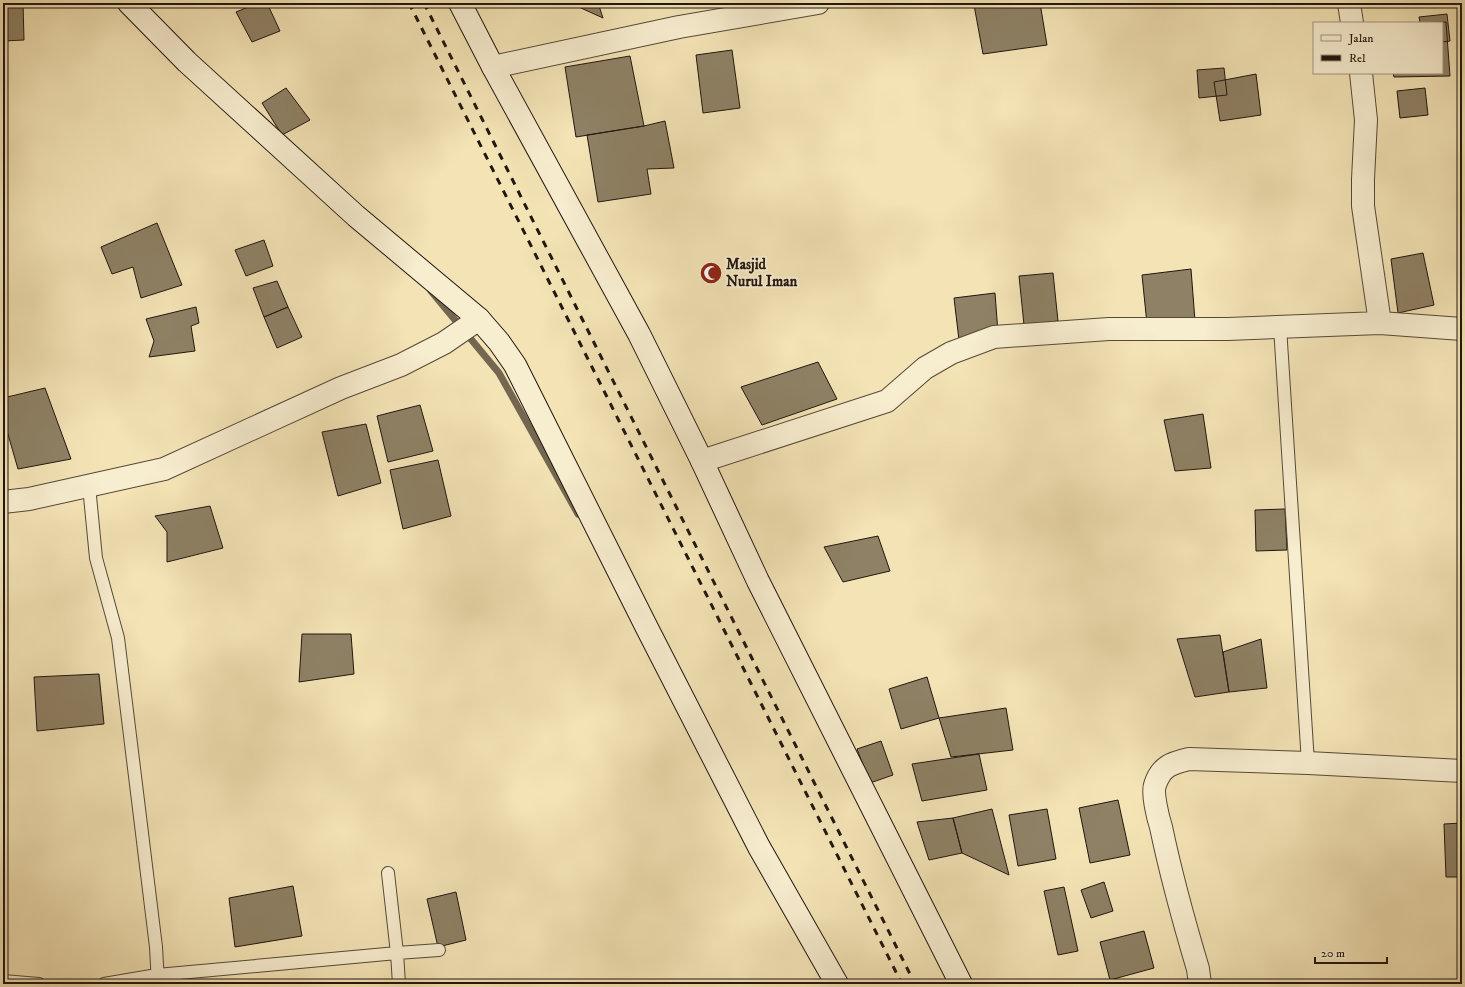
<svg xmlns="http://www.w3.org/2000/svg" width="1465" height="987" font-family="'IM FELL DW Pica',serif">
<rect width="100%" height="100%" fill="#f3e3b5"/>
<filter id="stains"><feTurbulence type="fractalNoise" baseFrequency=".005" numOctaves="4"/><feColorMatrix values="0 0 0 0 .2 0 0 0 0 .09 0 0 0 0 .02 0 0 0 .5 -.17"/></filter>
<radialGradient id="worn" r=".72"><stop offset=".6" stop-color="#630" stop-opacity="0"/><stop offset="1" stop-color="#630" stop-opacity=".3"/></radialGradient>
<g fill="none" stroke-linecap="round" stroke-linejoin="round">
<!-- stream -->
<path stroke="#746751" stroke-width="7" d="M431,291L499,373L578,514"/>
</g>
<!-- building -->
<path fill="#8e8165" stroke="#21160f" d="M3,3H23L24,40L3,41Z
M258,3H267L280,31L252,42L236,12Z
M570,3H598L603,18Z
M992,3H1040L1047,45L983,54L974,5Z
M1447,14L1450,41L1442,42V23H1420L1419,17Z
M1446,22L1450,76L1394,77L1393,73H1442V23H1409Z
M732,50L740,108L703,113L696,55Z
M630,56L644,126L576,137L565,67Z
M1224,68L1227,95L1199,98L1197,70Z
M1256,74L1261,115L1220,121L1214,82Z
M286,88L310,120L282,135L262,103Z
M1425,88L1428,115L1400,118L1397,91Z
M665,121L674,168L647,169L651,194L598,202L587,135L644,126Z
M157,223L182,285L141,298L133,267L112,274L101,247Z
M264,240L273,266L246,276L235,250Z
M1423,253L1434,305L1398,313L1391,259Z
M1191,269L1195,321L1147,324L1142,275Z
M1053,273L1058,321L1024,325L1019,276Z
M277,281L288,307L264,317L253,288Z
M995,293L998,333L959,340L954,298Z
M196,307L199,323L191,326L195,351L149,357L154,341L146,319Z
M288,307L302,337L277,348L264,317Z
M818,362L837,399L762,425L741,387Z
M45,388L71,459L18,469L3,417V398Z
M420,405L433,451L388,462L377,416Z
M1203,414L1211,468L1175,471L1164,420Z
M366,424L381,483L338,496L322,432Z
M438,460L451,516L403,529L390,470Z
M210,506L223,548L167,562V532L155,516Z
M1285,509L1287,550L1256,551L1255,510Z
M878,536L890,571L843,582L824,547Z
M302,634H351L354,674L299,682Z
M1220,635L1229,692L1195,697L1177,639Z
M1261,639L1267,688L1229,692L1223,652Z
M99,674L104,724L37,731L34,677Z
M927,677L939,718L901,729L889,689Z
M1006,708L1013,750L951,757L939,718Z
M881,741L893,775L870,783L857,749Z
M979,754L987,790L922,801L912,764Z
M1118,800L1130,855L1090,863L1079,808Z
M992,809L1009,875L962,853L953,818Z
M1047,809L1056,859L1018,866L1009,815Z
M953,818L962,853L929,860L917,822Z
M1462,823V877H1446L1444,824Z
M1104,882L1113,911L1091,918L1081,890Z
M293,886L302,936L235,947L229,898Z
M1064,887L1078,951L1058,955L1044,891Z
M456,892L466,940L438,947L427,899Z
M1144,931L1154,968L1110,980L1100,942Z
M1319,981V984H1299Z"/>
<g fill="none" stroke-linecap="round" stroke-linejoin="round">
<!-- lane casing -->
<g stroke="#564938" stroke-width="14">
<path id="lane" d="M1280,327L1308,763
M89,486L96,558L118,638L156,947L158,984
M388,873L397,953L399,984
M3,981L39,984
M104,984L157,975L397,953L439,950"/>
</g>
<!-- street casing -->
<g stroke="#564938" stroke-width="24">
<path id="street" d="M1349,3L1352,23
M493,67L679,27L818,3
M1361,73L1366,120L1363,179V206L1380,323
M702,461L887,401L925,368L951,353L994,337L1109,329H1228L1380,323L1462,329
M3,502L29,499L164,469L341,388L401,365L444,343L479,319
M1200,984L1198,969C1184,922 1171,875 1161,827C1158,818 1152,793 1155,785C1161,766 1172,763 1189,759L1308,763L1462,771"/>
</g>
<!-- secondary casing -->
<g stroke="#21160f" stroke-width="24">
<path id="secondary" d="M129,3L187,62L356,216L479,319L499,342L515,365L647,628L759,847L837,984
M460,3L493,67L639,334L702,461L758,581L961,984"/>
</g>
<!-- lane -->
<use href="#lane" stroke="#f7edcf" stroke-width="12"/>
<!-- street -->
<use href="#street" stroke="#f7edcf" stroke-width="22"/>
<!-- secondary -->
<use href="#secondary" stroke="#f7edcf" stroke-width="22"/>
<!-- rail -->
<path stroke="#21160f" stroke-width="3" stroke-dasharray="7 7" stroke-linecap="butt" d="M409,3L902,984
M424,3L915,984"/>
</g>
<!-- icons -->
<defs>
<g id="mosque-disc" transform="scale(1.15)"><circle r="9.5" fill="#8f2418" stroke="#f7edcf"/><path d="M3.5-4.9A6 6 0 1 0 3.5 4.9A5 5 0 1 1 3.5-4.9Z" fill="#fff"/></g>
</defs>
<g fill-rule="evenodd">
<use href="#mosque-disc" x="711" y="273"/>
</g>
<g text-anchor="middle" stroke-width="4" stroke-linejoin="round" paint-order="stroke">
<!-- poi labels -->
<g font-size="15" font-weight="bold" fill="#21160f" stroke="#f7edcf" text-anchor="start">
<text x="726" y="269">Masjid<tspan x="726" dy="17">Nurul Iman</tspan></text>
</g>
</g>
<!-- margin -->
<rect width="1465" height="987" fill="none" stroke="#f3e3b5" stroke-width="16"/>
<rect x="4" y="4" width="1457" height="979" fill="none" stroke="#21160f" stroke-width="2"/>
<rect x="8" y="8" width="1449" height="971" fill="none" stroke="#21160f"/>
<!-- legend -->
<rect x="1313" y="22" width="130" height="52" fill="#f7edcf" stroke="#a19782"/>
<rect x="1321" y="35" width="20" height="6" fill="#f7edcf" stroke="#a19782"/>
<text x="1349" y="42" font-size="12" fill="#21160f">Jalan</text>
<rect x="1321" y="55" width="20" height="6" fill="#21160f" stroke="#a19782"/>
<text x="1349" y="62" font-size="12" fill="#21160f">Rel</text>
<!-- scale -->
<path d="M1315 957v6h72v-6" fill="none" stroke="#21160f" stroke-width="2"/>
<text x="1321" y="957" font-size="12" fill="#21160f" stroke="#f7edcf" stroke-width="3" paint-order="stroke">20 m</text>
<rect width="100%" height="100%" filter="url(#stains)"/>
<rect width="100%" height="100%" fill="url(#worn)"/>
</svg>
